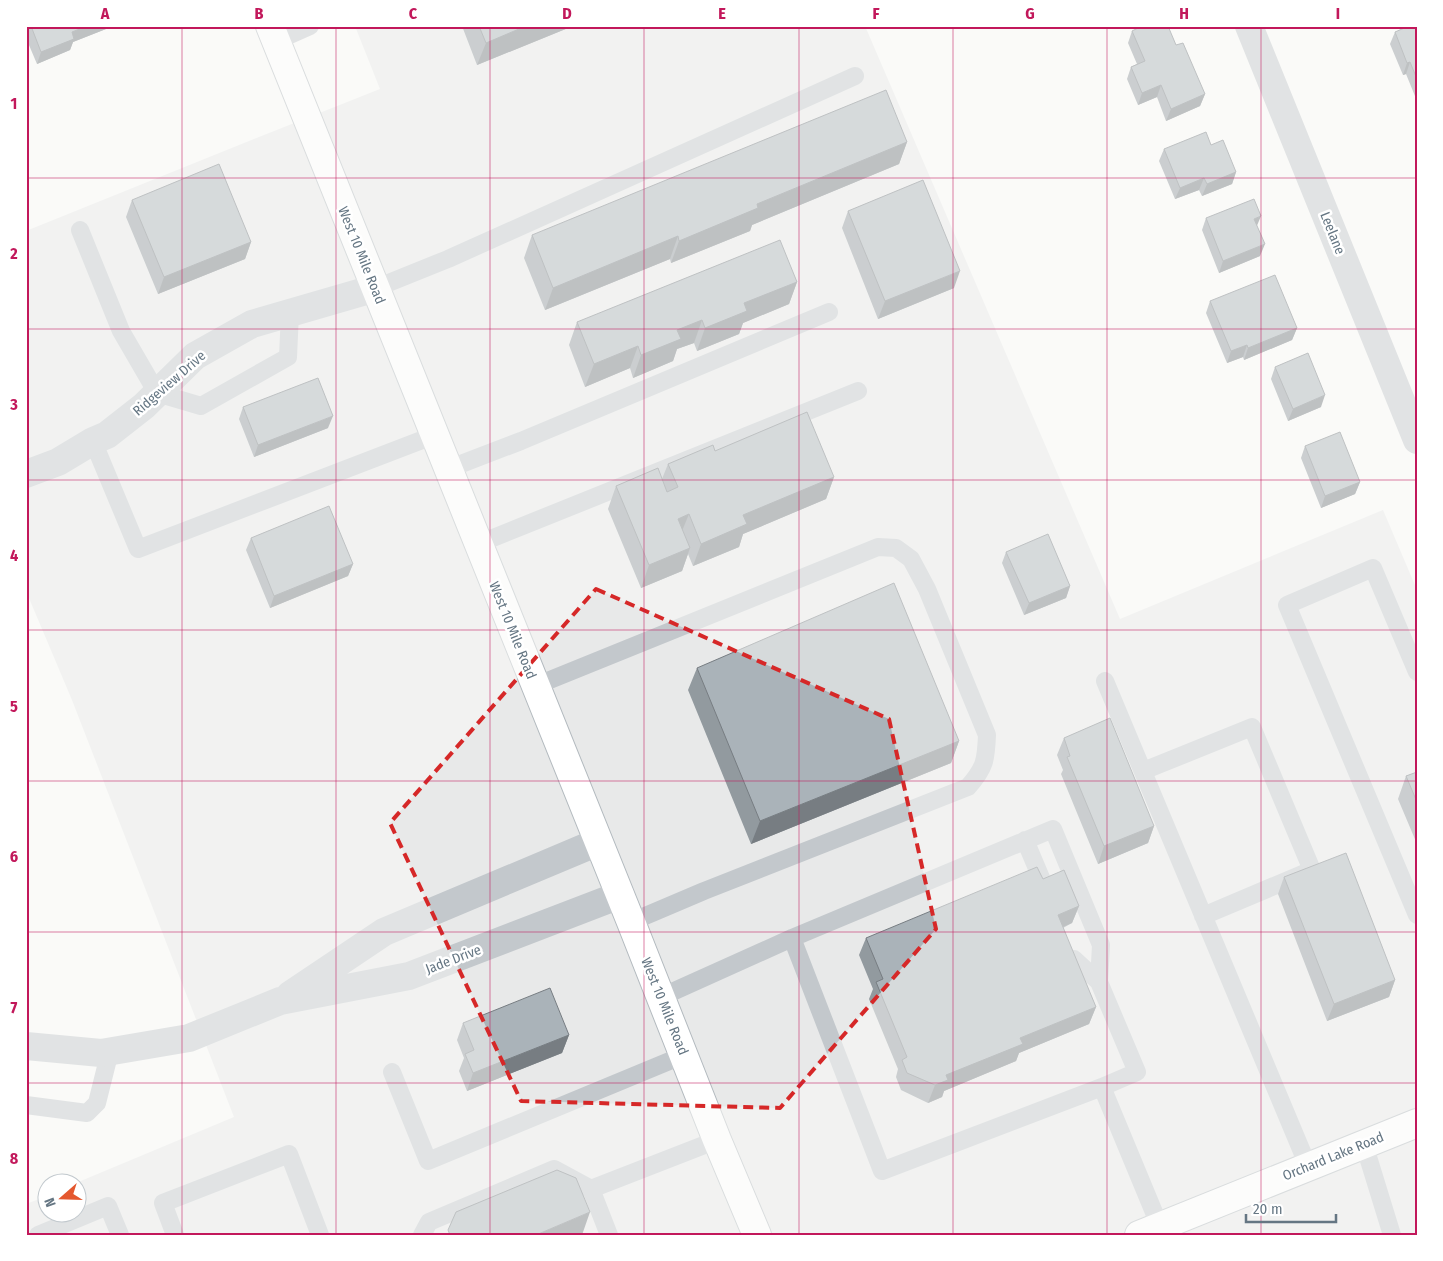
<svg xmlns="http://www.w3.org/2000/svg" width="1443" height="1261" font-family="'Fira Sans Condensed',sans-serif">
<rect width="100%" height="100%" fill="#fafaf8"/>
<!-- built -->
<path fill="#e8e9e9" d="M355,26H865L1120,619L1383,510L1417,590V1235H26V1204L47,1196L48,1214H78V1184L76,1183L234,1117L72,700L26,591V231L254,139L380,89Z"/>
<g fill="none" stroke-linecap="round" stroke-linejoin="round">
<!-- secondary casing -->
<g stroke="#b3babf" stroke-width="30">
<path id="secondary" d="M270,26L631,922L717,1140L757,1235
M1139,1235L1417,1123"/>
</g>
<!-- lane -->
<path stroke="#c3c8cc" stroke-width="18" d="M276,41L310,26
M80,230L121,331L157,393L201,406L288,357L290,313
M376,288L448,259L855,76
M93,441L138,549L435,435
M448,469L521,441L829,312
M478,544L858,391
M1417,672L1373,568L1287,605L1417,915
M1105,681L1308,1166
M535,686L878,547L896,548L911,559L927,589L987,735C986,760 985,768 968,787L704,891L631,922
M1143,771L1252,727L1312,870L1203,916
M1025,840L1044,885
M792,938L882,1171L1102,1087L1163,1234
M1074,959L1099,982
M661,997L792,938L1053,829L1101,945L1099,982L1137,1072L1102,1087
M392,1072L428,1161L684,1055
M26,1105L87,1113L97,1103L110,1051
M1364,1144L1392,1235
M38,1235L108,1206L120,1235
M175,1235L163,1203L289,1154L320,1235
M422,1235L429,1222L554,1169L591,1189
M609,1235L591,1189L717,1140"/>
<!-- street -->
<path stroke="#c3c8cc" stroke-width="28" d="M1249,26L1417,440
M26,474L58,462L93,441L107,435L144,406L195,356L252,324L376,288
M290,995L384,932L598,842
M26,1046L101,1053L189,1038L280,1001L409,976L620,895"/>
<!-- secondary -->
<use href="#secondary" stroke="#fff" stroke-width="28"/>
</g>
<!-- wall -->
<path fill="#929a9f" d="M26,26H107L106,29L73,42L70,50L37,64L26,38Z
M462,26H573L477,65Z
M1417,26V101L1406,74L1403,75L1390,44L1395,32Z
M1132,31L1176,45L1205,94L1200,106L1166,121L1157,97L1138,105L1127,79L1131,67L1137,64L1128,43Z
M907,142L899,164L752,225L750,231L671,263L670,259L545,310L524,258L532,235Z
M1211,145L1236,172L1232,184L1202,196L1199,190L1175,199L1159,161L1164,149Z
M132,200L251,242L245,259L158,294L126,217Z
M848,211L954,288L878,319L842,228Z
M1206,218L1257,226L1260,256L1219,273L1202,230Z
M797,282L789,304L743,323L739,334L697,351L694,343L677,349L673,361L633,378L630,368L585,387L569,345L577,322Z
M1210,301L1297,328L1292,340L1244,360L1243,357L1227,363L1206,313Z
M1275,367L1321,407L1288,421L1271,379Z
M243,407L328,428L254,457L239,419Z
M1305,446L1360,482L1355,494L1321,508L1301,458Z
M715,451L834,477L826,499L743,534L739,547L693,566L688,554L682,571L641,588L608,509L616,486L662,479L668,464Z
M251,538L353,564L348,576L270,608L246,550Z
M1006,552L1070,586L1066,598L1024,615L1002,563Z
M697,668L959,741L951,763L751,844L688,690Z
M1064,738L1154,826L1148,843L1098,864L1061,774L1063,770L1057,755Z
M1417,772V844L1398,799L1406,776Z
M1284,877L1395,980L1389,997L1327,1021L1278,894Z
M1043,879L1079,906L1072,923L1063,928L1096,1007L1089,1024L1019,1053L1016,1061L944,1091L942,1097L928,1103L901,1090L896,1077L898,1069L869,999L873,989L859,955L866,938Z
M463,1023L569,1035L562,1053L467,1091L459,1071L464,1058L457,1040Z"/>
<!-- shaded-wall -->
<path fill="#777d82" d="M87,26H107L106,29L73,42L70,50L37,64L41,52L72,32Z
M526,26H573L477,65L486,43Z
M1410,62L1406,74L1403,75L1407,63Z
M1161,85L1157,97L1138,105L1142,93Z
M1205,94L1200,106L1166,121L1171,109Z
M907,142L899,164L752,225L750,231L671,263L679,241L757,204Z
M1236,172L1232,184L1202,196L1207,184Z
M1204,178L1199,190L1175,199L1180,188Z
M1261,216L1256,228L1254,219Z
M678,236L670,259L545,310L553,288Z
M251,242L245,259L158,294L164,277Z
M1265,244L1260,256L1219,273L1223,261Z
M960,271L954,288L878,319L885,301Z
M797,282L789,304L743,323L739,334L697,351L705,328L744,303Z
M702,320L694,343L677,349L673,361L633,378L641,355L677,330Z
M1297,328L1292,340L1244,360L1248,348Z
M1247,345L1243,357L1227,363L1231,351Z
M638,346L630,368L585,387L594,364Z
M1325,395L1321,407L1288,421L1293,409Z
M333,416L328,428L254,457L258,445Z
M834,477L826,499L743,534L739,547L693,566L701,544L743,515Z
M1360,482L1355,494L1321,508L1325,496Z
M689,514L680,536L678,519Z
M690,548L682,571L641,588L649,565Z
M353,564L348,576L270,608L274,596Z
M1070,586L1066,598L1024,615L1029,603Z
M959,741L951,763L751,844L760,821Z
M1154,826L1148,843L1098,864L1104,846Z
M1079,906L1072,923L1051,932L1058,915Z
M1395,980L1389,997L1327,1021L1334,1004Z
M1096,1007L1089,1024L1019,1053L1016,1061L944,1091L942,1097L928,1103L935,1085L946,1075L1020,1038Z
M569,1035L562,1053L467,1091L473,1073Z
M590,1212L582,1235H536Z"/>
<!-- building -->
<path fill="#aab3b9" stroke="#777d82" d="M31,26H87L72,32L74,39L41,52Z
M479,26H526L486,43Z
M1142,26H1168L1176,45L1183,43L1205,94L1171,109L1161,85L1142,93L1131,67L1145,61L1132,31Z
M1409,26H1417V79L1410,62L1407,63L1395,32Z
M886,90L907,142L757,204L758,208L679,241L678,236L553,288L532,235Z
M1206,132L1211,145L1223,140L1236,172L1207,184L1204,178L1180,188L1164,149Z
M219,164L251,242L164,277L132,200Z
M923,180L960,271L885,301L848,211Z
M1254,199L1261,216L1254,219L1265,244L1223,261L1206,218Z
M780,240L797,282L744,303L747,311L705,328L702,320L677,330L681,339L641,355L638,346L594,364L577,322Z
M1275,275L1297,328L1248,348L1247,345L1231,351L1210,301Z
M1308,353L1325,395L1293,409L1275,367Z
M318,378L333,416L258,445L243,407Z
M807,412L834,477L743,515L747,524L701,544L689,514L678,519L690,548L649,565L616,486L658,468L667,492L678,487L668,464L713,445L715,451Z
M1340,432L1360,482L1325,496L1305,446Z
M329,506L353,564L274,596L251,538Z
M1048,534L1070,586L1029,603L1006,552Z
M894,583L959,741L760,821L697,668Z
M1110,718L1154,826L1104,846L1067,757L1070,756L1064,738Z
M1417,772V802L1406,776Z
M1346,853L1395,980L1334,1004L1284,877Z
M1037,867L1043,879L1064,870L1079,906L1058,915L1096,1007L1020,1038L1023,1044L946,1075L948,1080L935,1085L907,1073L902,1060L907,1057L876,982L883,979L866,938Z
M550,988L569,1035L473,1073L465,1054L474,1050L463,1023Z
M557,1170L576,1178L590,1212L536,1235H450L448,1230L456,1212Z"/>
<!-- marked area -->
<path d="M0 0H1443V1261H0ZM596,589L889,719L936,929L780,1108L521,1101L390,823Z" fill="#fafaf8" fill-opacity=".55" fill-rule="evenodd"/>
<path fill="none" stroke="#d62828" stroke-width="4" stroke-dasharray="10 6" stroke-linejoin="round" d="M596,589L889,719L936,929L780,1108L521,1101L390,823Z"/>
<!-- grid -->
<path fill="none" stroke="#c2185b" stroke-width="1" stroke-opacity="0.55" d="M182,26V1235M336,26V1235M490,26V1235M644,26V1235M799,26V1235M953,26V1235M1107,26V1235M1261,26V1235M26,178H1417M26,329H1417M26,480H1417M26,630H1417M26,781H1417M26,932H1417M26,1083H1417"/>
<g text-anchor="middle" stroke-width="5" stroke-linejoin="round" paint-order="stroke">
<!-- street labels -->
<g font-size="14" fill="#657683" stroke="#fff">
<text transform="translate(1333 233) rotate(68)" y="5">Leelane</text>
<text transform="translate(362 255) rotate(68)" y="5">West 10 Mile Road</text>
<text transform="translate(169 383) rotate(-41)" y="5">Ridgeview Drive</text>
<text transform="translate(513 630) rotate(68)" y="5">West 10 Mile Road</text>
<text transform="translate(453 959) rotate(-21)" y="5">Jade Drive</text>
<text transform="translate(665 1006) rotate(68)" y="5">West 10 Mile Road</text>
<text transform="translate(1333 1156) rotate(-22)" y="5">Orchard Lake Road</text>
</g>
</g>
<!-- border -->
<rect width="1443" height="1261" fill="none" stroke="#ffffff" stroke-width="55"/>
<!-- north arrow -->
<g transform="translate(62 1198) rotate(250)"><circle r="24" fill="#ffffff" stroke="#c1c8cd"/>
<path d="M0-4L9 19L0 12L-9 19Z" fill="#e4572e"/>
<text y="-8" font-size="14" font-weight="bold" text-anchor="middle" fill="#657683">N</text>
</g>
<!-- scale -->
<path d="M1246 1214v8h90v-8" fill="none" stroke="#657683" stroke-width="2.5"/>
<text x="1253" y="1214" font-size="15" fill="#657683" stroke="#ffffff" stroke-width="4" paint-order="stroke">20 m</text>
<rect x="28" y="28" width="1388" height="1206" fill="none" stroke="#c2185b" stroke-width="2"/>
<g font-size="16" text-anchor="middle" font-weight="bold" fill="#c2185b">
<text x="105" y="19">A</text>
<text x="259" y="19">B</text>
<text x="413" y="19">C</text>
<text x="567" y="19">D</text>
<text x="722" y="19">E</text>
<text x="876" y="19">F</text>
<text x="1030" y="19">G</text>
<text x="1184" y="19">H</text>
<text x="1338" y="19">I</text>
<text x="14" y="109">1</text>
<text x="14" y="259">2</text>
<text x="14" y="410">3</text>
<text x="14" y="561">4</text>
<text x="14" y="712">5</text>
<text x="14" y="862">6</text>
<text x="14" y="1013">7</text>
<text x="14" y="1164">8</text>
</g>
</svg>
